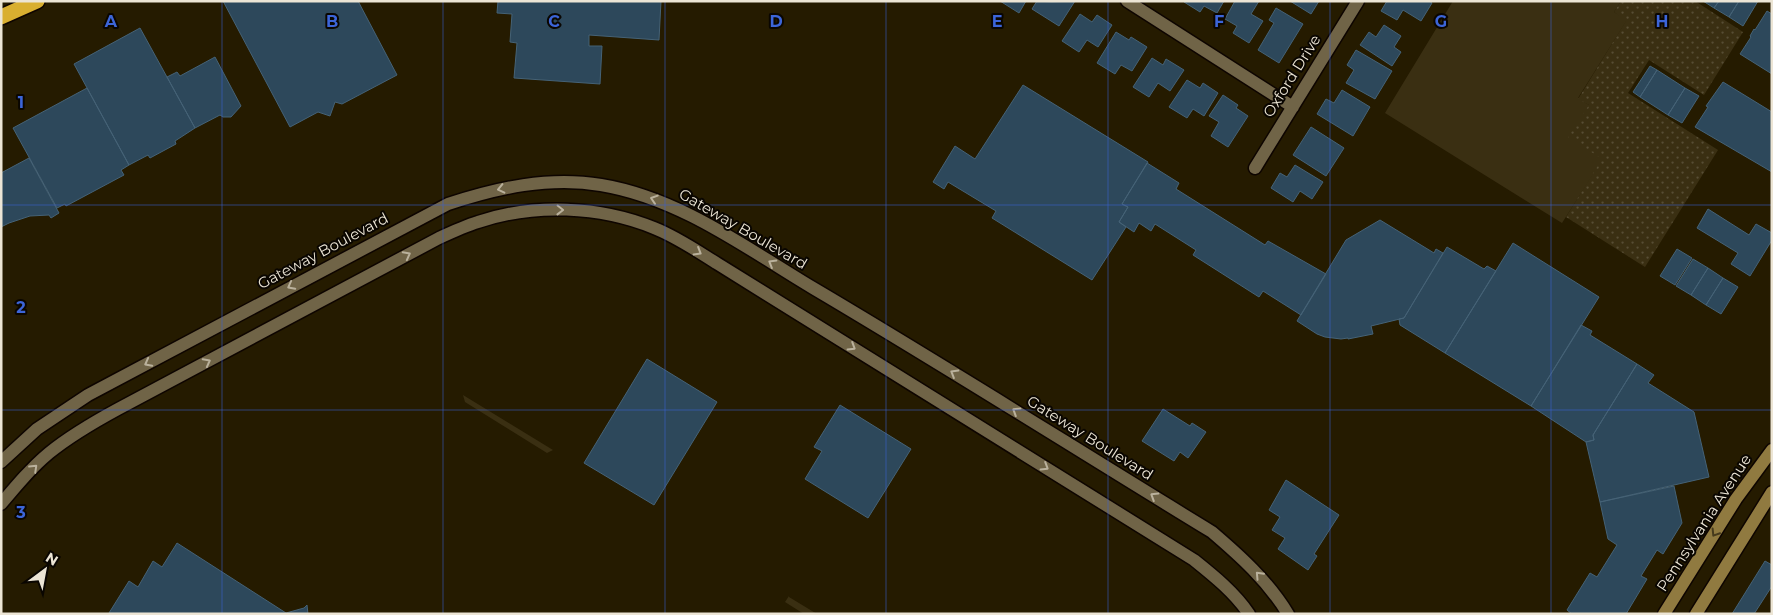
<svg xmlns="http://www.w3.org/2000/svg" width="1773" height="615" font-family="Montserrat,sans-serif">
<defs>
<pattern id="park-dots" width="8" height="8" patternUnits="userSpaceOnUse" patternTransform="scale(1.25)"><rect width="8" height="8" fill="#3a2f12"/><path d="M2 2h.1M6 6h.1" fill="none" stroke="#574d34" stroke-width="1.8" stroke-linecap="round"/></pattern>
</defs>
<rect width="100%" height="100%" fill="#251b00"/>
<!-- green -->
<path fill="#3a2f12" d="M1453,1H1621L1614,12L1627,20L1578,98L1589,105L1603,159L1562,223L1385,113Z
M463,395L553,450L547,453L465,402Z
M789,596V597L817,614H804L785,602Z"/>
<!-- park -->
<path fill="url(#park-dots)" d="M1621,1H1695L1743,32L1704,95L1649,60L1628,93L1718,150L1645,267L1566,217L1602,159L1568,137L1589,105L1578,99L1626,21L1614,12Z"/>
<!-- building -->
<path fill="#2d485b" stroke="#456276" d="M223,1H358L397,75L342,104L335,102L330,116L318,112L290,127Z
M498,1H661L659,40L589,35V46H602L600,84L514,78L517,43L510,42L512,14L497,13Z
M1000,1H1026L1019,13Z
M1037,1L1052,2L1075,1L1059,26L1032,9Z
M1185,1H1224L1217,13L1204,6L1200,12L1184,2Z
M1235,1H1259L1251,14L1263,21L1249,43L1233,33L1237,26L1225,19Z
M1290,1H1319L1311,14Z
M1387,1H1429L1432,3L1421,21L1403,10L1397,20L1381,11Z
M1703,1H1719L1714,8Z
M1719,1H1739L1729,17L1714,8Z
M1739,1H1758L1743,26L1729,17Z
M1276,8L1303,24L1279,63L1258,50L1274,23L1269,20Z
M1767,11L1772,14V74L1740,54L1751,37L1750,36L1754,29L1755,30Z
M1080,14L1092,22L1097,15L1112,25L1098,47L1087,40L1079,52L1062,41Z
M1384,25L1401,36L1394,47L1401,52L1392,66L1360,45L1369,32L1376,37Z
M140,28L195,128L175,141L176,144L150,158L148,155L129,165L74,64Z
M1116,32L1129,40L1131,37L1147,47L1132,71L1121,65L1115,74L1097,63Z
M1356,50L1392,71L1375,99L1346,83L1354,70L1347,65Z
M215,57L241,106L231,117H223L220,115L195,128L167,77L177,72L180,76Z
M1152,58L1163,65L1166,59L1184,70L1170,91L1158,83L1149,97L1133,87Z
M1650,66L1657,70L1640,97L1633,92Z
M1657,70L1685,88L1668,115L1640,97Z
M1187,80L1200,88L1203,83L1218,93L1204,116L1193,109L1187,118L1169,107Z
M1723,82L1772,112V172L1695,127L1708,107L1706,106Z
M1023,85L1148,162L1122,204L1128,207L1119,222L1126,227L1092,280L992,218L996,211L948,182L944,189L933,182L955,146L975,159Z
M87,88L129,165L121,170L124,175L66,206L65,204L57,208L13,128Z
M1685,88L1699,96L1682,123L1668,115Z
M1342,90L1370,107L1353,136L1317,114L1326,99L1334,103Z
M1223,95L1238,105L1236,108L1248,116L1228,147L1211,136L1219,122L1209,116Z
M1311,127L1344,148L1326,176L1293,155Z
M29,158L59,213L51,218L49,215L30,216L9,223L1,227V173Z
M1147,163L1179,183L1176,189L1265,245L1268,241L1326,274L1301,315L1263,291L1259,297L1193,255L1196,250L1155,224L1151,231L1139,223L1134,232L1119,222L1128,207L1122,204Z
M1295,165L1323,182L1312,199L1300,191L1293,202L1271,188L1280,173L1287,177Z
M1708,209L1749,235L1756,224L1772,233V240L1750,276L1731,264L1738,253L1697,228Z
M1380,220L1434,253L1436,249L1443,253L1404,318L1371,326L1373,334L1348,339V338L1341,339L1325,337L1317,334L1297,321L1346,240Z
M1513,243L1599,297L1531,406L1445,353Z
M1447,247L1484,269L1487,266L1496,271L1445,353L1400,325L1399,319L1404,318Z
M1677,249L1692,258L1675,285L1660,276Z
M1693,259L1708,268L1691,295L1676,286Z
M1708,268L1723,278L1706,305L1691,295Z
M1723,278L1738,287L1721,314L1706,305Z
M1581,325L1592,331L1590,335L1637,364L1593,435L1594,440L1586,442L1531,406Z
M647,359L717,402L654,505L584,463Z
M1637,364L1654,375L1648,383L1694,412L1709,477L1600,502L1586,442L1594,440L1593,435Z
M840,405L911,449L868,518L805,479L822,451L814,447Z
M1163,409L1190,426L1192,423L1206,432L1188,458L1180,452L1174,461L1142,441Z
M1286,480L1339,515L1314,554L1317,556L1308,570L1278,549L1285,538L1272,530L1280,517L1269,510Z
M1674,486L1682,523L1663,554L1657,550L1641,576L1647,579L1626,614H1572L1567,610L1590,573L1597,577L1617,545L1608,539L1600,502Z
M177,543L286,613L304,608L307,605L308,614L109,613L129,581L138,587L153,561L162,567Z
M1765,561L1772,565V586L1754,614H1732Z"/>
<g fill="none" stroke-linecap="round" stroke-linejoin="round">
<!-- minor casing -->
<g stroke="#0e0500" stroke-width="15">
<path id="minor" d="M1127,1L1293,107
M1255,168L1358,1"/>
</g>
<!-- tertiary casing -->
<g stroke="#0e0500" stroke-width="15">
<path id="tertiary" d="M1,462L37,429L88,395L448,204C497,188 549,176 601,185C680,198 746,248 813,288C947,367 1079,451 1212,532C1240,556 1268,581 1288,614
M1,504C16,486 31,468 49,453C70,436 94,422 118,409L439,238C452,232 465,226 478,222C534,203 600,206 654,228C677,237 697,251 718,264L1194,560C1214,576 1235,593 1249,614"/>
</g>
<!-- secondary casing -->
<g stroke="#0e0500" stroke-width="15">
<path id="secondary" d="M1664,614L1736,499L1772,450
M1696,614L1772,492"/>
</g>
<!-- motorway casing -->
<g stroke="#0e0500" stroke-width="18">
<path id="motorway" d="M1,17L37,1"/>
</g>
<!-- minor -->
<use href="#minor" stroke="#706447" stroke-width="12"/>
<!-- tertiary -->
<use href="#tertiary" stroke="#706447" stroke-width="12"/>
<!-- secondary -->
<use href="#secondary" stroke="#907a40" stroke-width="12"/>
<!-- motorway -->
<use href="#motorway" stroke="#d9af30" stroke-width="15"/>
</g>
<!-- one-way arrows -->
<defs><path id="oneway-chevron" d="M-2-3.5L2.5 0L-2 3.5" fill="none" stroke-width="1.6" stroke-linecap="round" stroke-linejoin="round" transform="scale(1.25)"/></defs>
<g stroke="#bab19c">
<use href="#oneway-chevron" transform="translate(501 189) rotate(167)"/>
<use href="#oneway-chevron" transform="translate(654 199) rotate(-162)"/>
<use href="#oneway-chevron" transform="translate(560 210) rotate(1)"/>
<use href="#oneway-chevron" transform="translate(698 252) rotate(31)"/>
<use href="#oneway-chevron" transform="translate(407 255) rotate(-28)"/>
<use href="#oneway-chevron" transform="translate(772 263) rotate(-149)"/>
<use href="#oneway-chevron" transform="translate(291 286) rotate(152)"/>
<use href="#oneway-chevron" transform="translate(852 347) rotate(32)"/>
<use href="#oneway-chevron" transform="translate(207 362) rotate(-28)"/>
<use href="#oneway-chevron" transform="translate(148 363) rotate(152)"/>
<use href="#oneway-chevron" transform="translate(954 373) rotate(-149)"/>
<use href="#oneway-chevron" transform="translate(1016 411) rotate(-148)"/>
<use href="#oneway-chevron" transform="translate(1045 467) rotate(32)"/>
<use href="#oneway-chevron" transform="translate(34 468) rotate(-44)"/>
<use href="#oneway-chevron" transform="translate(1154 496) rotate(-148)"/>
<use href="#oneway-chevron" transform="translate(1259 575) rotate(-133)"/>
</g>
<use stroke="#463a1d" href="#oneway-chevron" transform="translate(1715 533) rotate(122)"/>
<!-- grid -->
<path fill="none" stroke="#3c65d8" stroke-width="1" stroke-opacity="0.55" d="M222,1V614M443,1V614M665,1V614M886,1V614M1108,1V614M1330,1V614M1551,1V614M1,205H1772M1,410H1772"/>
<g text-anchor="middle" stroke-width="4" stroke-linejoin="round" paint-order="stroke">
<!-- street labels -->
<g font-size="15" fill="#ece5d5" stroke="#0a0601">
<text transform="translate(1292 76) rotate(-58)" y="5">Oxford Drive</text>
<text transform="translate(743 229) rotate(30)" y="5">Gateway Boulevard</text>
<text transform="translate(323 251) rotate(-28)" y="5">Gateway Boulevard</text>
<text transform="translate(1090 438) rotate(32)" y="5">Gateway Boulevard</text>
<text transform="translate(1704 523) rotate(-57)" y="5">Pennsylvania Avenue</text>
</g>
</g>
<g font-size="16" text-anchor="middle" font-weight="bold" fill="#3c65d8" stroke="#0a0601" stroke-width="4" stroke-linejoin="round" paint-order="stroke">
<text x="111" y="27">A</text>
<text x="332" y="27">B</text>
<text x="554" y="27">C</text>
<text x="776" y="27">D</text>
<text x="997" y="27">E</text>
<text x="1219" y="27">F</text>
<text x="1441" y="27">G</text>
<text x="1662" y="27">H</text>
<text x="21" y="108">1</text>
<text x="21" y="313">2</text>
<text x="21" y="518">3</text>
</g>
<!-- border -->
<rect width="1773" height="615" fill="none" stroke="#ece5d5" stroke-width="5"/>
<!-- north arrow -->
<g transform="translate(45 570) rotate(32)" stroke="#0a0601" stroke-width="4" paint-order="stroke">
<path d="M0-4L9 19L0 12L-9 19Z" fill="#ece5d5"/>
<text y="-8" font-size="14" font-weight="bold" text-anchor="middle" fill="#ece5d5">N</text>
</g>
</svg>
